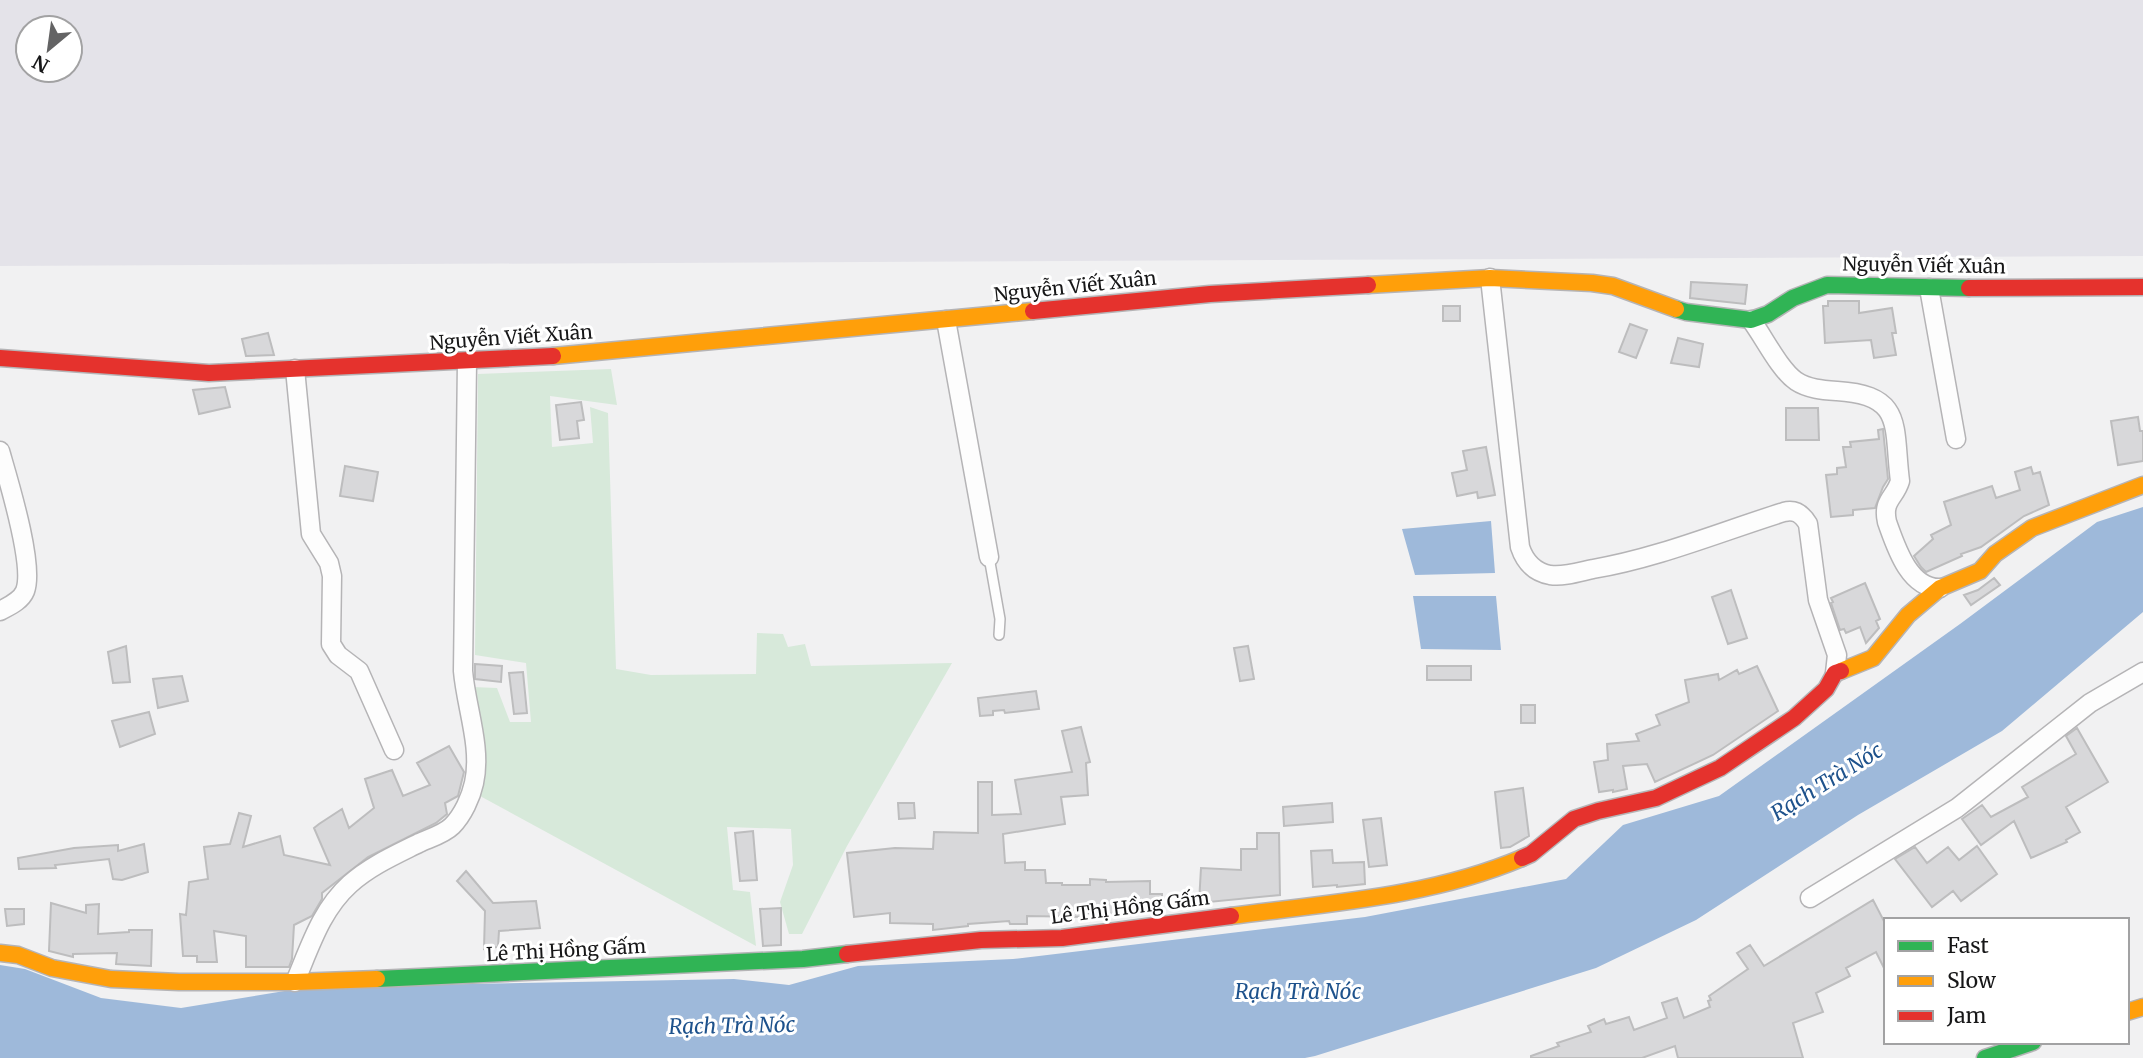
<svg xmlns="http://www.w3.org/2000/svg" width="2143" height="1058" font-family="Merriweather,serif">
<rect width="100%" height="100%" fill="#f1f1f2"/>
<!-- built -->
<path fill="#e4e3e9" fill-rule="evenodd" d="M0,0H2143V256L0,266ZM28,28H70V70H28Z"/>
<!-- green -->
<path fill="#d7e9da" d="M611,369L617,405L550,396L552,447L593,443L590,407L608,413L616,669L651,675L756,674L757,633L783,634L788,647L805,644L811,666L952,663L847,846L802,934H789L780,902L793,865L791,829L727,827L733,890L750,892L756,946L480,796L483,735L472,687L497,688L510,722H531L526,663L475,655L478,374Z"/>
<!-- water -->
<path fill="#9eb9da" d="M2143,507V612L2002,731L1858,815L1696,920L1596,968L1315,1056L1305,1058H0V965L25,969L101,998L181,1008L309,987L734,979L789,985L858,966L1013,959L1365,917L1566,879L1623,825L1719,796L1960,624L2097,522Z
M1491,521L1495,573L1415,575L1402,529Z
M1413,596H1496L1501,650L1421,649Z"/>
<!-- building -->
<path fill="#d8d8da" stroke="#bdbdbe" stroke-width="2" d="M1691,282L1747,285L1745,304L1690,298Z
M1828,301H1859V313L1892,308L1896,333H1892L1896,355L1874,358L1871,340L1825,343L1823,306H1828Z
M1443,306H1460V321H1443Z
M1630,324L1647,330L1636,358L1619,352Z
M268,333L274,355L246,356L242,339Z
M1678,338L1703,344L1699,367L1671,363Z
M225,387L230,407L199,414L193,390Z
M581,402L584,420L577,421L579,438L560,440L556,405Z
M1786,408H1818L1819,440H1786Z
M2138,417L2140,431H2143V461L2118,465L2111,421Z
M1883,429L1888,479L1883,487L1875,508L1853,510V515L1831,517L1826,475L1837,474V468L1846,467L1843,447H1851L1850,442L1879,439L1878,430Z
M1486,447L1495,495L1478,498L1477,492L1457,496L1452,473L1467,470L1463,451Z
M345,466L378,472L373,501L340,496Z
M2031,467L2033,474L2040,472L2049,505L2024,516L1981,547L1961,554L1962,556L1926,572L1921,567L1914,556L1933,539L1931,535L1951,525L1944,502L1992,486L1996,498L2020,490L2015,472Z
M1994,578L2000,585L1971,605L1964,595L1978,590Z
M1865,583L1880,619L1876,621L1879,628L1866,643L1860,627L1846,633L1844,629L1840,630L1831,603L1833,602L1831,598Z
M1731,590L1747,638L1728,644L1712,597Z
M126,646L130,682L113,683L108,652Z
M1248,646L1254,679L1240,681L1234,648Z
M475,664L502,666L501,682L475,679Z
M1427,666H1471V680H1427Z
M1757,666L1778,711L1713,755L1655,782L1647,764L1623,766L1627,789L1613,792V790L1599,792L1594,762L1608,760L1607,744L1639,741L1636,734L1660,725L1656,715L1689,702L1685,680L1718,674L1719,680L1737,670L1739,674Z
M523,672L527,713L514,714L509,673Z
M182,676L188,701L158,708L153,679Z
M1036,691L1039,709L1005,713L1004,710L993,711V715L980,716L978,698Z
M1521,705H1535V723H1521Z
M149,712L155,734L120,747L112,721Z
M1081,727L1090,762L1086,763L1088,795L1061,797L1065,824L1003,834L1005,863L1025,862V870H1045L1046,883H1062V885H1090V879L1106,880V882L1150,881V894H1162V910L1114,914L1086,913V917L1027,916V924H1010L1009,921L968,924V926L933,930V924L890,923V913L854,917L847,853L895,848L933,849L934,832L978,833V782H992V815L1021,814L1015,780L1072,772L1062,731Z
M2077,728L2108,782L2066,807L2080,832L2066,840L2067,842L2031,858L2014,821L1981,845L1962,819L1982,805L1991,817L2028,797L2022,787L2076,754L2066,736Z
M449,746L464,772L458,796L445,803L447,814L436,823L368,857L322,893V899L312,916L294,925L292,959L289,967H246V936L214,931L217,962H197V956H183L180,914L186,915L189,882L208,879L204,847L230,844L239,813L251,816L243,847L280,836L284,855L330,865L314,828L319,824L342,809L349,828L374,808L365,779L392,770L403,796L430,785L417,763Z
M1523,788L1529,836L1510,847L1501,848L1495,792Z
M898,803H914L915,818L899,819Z
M1332,803L1333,822L1284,826L1283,807Z
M1381,818L1387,865L1369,867L1363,820Z
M753,831L757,880L740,881L735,833Z
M1257,833H1279L1280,895L1199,903L1201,868L1241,870V849H1257Z
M144,844L148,872L122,880L113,879L109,859L55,865L56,868L19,869L18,858L74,848L118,845V851Z
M1977,846L1997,874L1961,901L1953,891L1932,907L1895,859L1915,847L1927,863L1948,847L1959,860Z
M1332,850L1333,863L1364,862L1365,884L1337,887V885L1313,887L1311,851Z
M466,871L493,903L536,901L540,928L499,931L498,947L484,949L485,911L457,881Z
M1873,900L1886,925V972L1876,952L1846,968L1850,976L1816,993L1823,1012L1793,1023L1803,1058H1678L1675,1046L1642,1058H1531V1056L1559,1046L1557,1043L1591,1032L1588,1026L1604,1019L1606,1024L1629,1017L1634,1030L1667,1018L1662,1003L1677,998L1684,1018L1710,1007L1708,1001L1711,1000L1709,996L1748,969L1737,953L1750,945L1764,966Z
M51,903L86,913V905L99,904L98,934L129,932V930H152L151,966L116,964L117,953L73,954V957L49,951Z
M781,908V945L763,946L760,909Z
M5,909H24V924L7,926Z"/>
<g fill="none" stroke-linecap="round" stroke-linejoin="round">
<!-- lane casing -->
<g stroke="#b5b4b6" stroke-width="12">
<path id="lane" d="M989,557L1000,619L999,635"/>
</g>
<!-- street casing -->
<g stroke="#b5b4b6" stroke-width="21">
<path id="street" d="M1490,278L1520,547C1525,562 1534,572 1550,575C1564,577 1579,572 1593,569C1658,558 1720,532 1784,512C1795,509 1802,514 1808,524L1818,600L1837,655L1835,673
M1929,288L1956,439
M946,320L989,557
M1751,320C1764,337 1779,369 1796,381C1808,389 1823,390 1837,391C1905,395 1893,427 1900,481C1895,498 1882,500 1887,522C1896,547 1909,589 1940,588
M295,369L311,534L329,563L332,576L331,644L338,655L359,671L394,750
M0,451C8,479 35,566 25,591C21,601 9,606 0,611
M1810,898L1957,808L2090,703L2143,672
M295,982C310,947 321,910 350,884C370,866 395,855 419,843C430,838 444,834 452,826C463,815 471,797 474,783C482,747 466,707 463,671L467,362"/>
</g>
<!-- fast casing -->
<g stroke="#b5b4b6" stroke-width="19">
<path id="fast" d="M1676,309L1686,312L1751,320L1768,314L1793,298L1827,285L1969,288
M377,979L803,959L847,954
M1985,1058L2033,1042"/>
</g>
<!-- slow casing -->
<g stroke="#b5b4b6" stroke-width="19">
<path id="slow" d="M1368,285L1490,278L1592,283L1613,286L1676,309
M553,356L1033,311
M1841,671L1873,658L1908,615L1940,588L1980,571L1995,554L2032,528L2143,485
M1231,916C1329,903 1430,897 1522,858
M0,953L18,955L52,968L111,979L179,982H295L377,979
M2127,1012L2143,1007"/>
</g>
<!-- jam casing -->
<g stroke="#b5b4b6" stroke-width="19">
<path id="jam" d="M1969,288L2143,287
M1033,311L1210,294L1368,285
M0,358L209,373L553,356
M1522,858L1531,854L1574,819L1598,811L1656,798L1720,768L1794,718L1826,689L1835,673L1841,671
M847,954L981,940L1062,938L1231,916"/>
</g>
<!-- lane -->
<use href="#lane" stroke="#fdfdfd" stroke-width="9"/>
<!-- street -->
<use href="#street" stroke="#fdfdfd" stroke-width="18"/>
<!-- fast -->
<use href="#fast" stroke="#30b455" stroke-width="16"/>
<!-- slow -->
<use href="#slow" stroke="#ff9f0a" stroke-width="16"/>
<!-- jam -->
<use href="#jam" stroke="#e5322d" stroke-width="16"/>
</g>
<g text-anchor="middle" stroke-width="6" stroke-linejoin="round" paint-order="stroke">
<!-- street labels -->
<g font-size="19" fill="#171718" stroke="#fff">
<text transform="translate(1924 265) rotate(1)" y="7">Nguyễn Viết Xuân</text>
<text transform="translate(1075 286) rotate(-6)" y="7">Nguyễn Viết Xuân</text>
<text transform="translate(511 337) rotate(-4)" y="7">Nguyễn Viết Xuân</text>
<text transform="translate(1130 907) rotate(-7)" y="7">Lê Thị Hồng Gấm</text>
<text transform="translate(566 950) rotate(-3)" y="7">Lê Thị Hồng Gấm</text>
</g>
<!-- water labels -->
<g font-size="21" font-style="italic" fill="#1e528c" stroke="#fff">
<text transform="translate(1827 782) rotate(-32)" y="7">Rạch Trà Nóc</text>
<text x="1298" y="999">Rạch Trà Nóc</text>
<text transform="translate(732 1026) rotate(-1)" y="7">Rạch Trà Nóc</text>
</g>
</g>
<!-- legend -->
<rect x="1884" y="918" width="245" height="126" fill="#ffffff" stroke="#a2a2a3" stroke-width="2"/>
<rect x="1898" y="941" width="35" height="10" fill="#30b455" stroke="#a2a2a3" stroke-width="2"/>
<text x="1947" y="953" font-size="21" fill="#171718">Fast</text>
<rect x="1898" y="976" width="35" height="10" fill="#ff9f0a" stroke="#a2a2a3" stroke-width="2"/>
<text x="1947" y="988" font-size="21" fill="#171718">Slow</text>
<rect x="1898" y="1011" width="35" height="10" fill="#e5322d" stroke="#a2a2a3" stroke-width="2"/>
<text x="1947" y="1023" font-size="21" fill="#171718">Jam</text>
<!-- north arrow -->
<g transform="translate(49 49) rotate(209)"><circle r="33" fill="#ffffff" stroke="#a2a2a3" stroke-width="2"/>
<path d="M0-5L12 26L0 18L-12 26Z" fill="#636364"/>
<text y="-10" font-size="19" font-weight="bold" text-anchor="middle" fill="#171718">N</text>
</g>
</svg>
